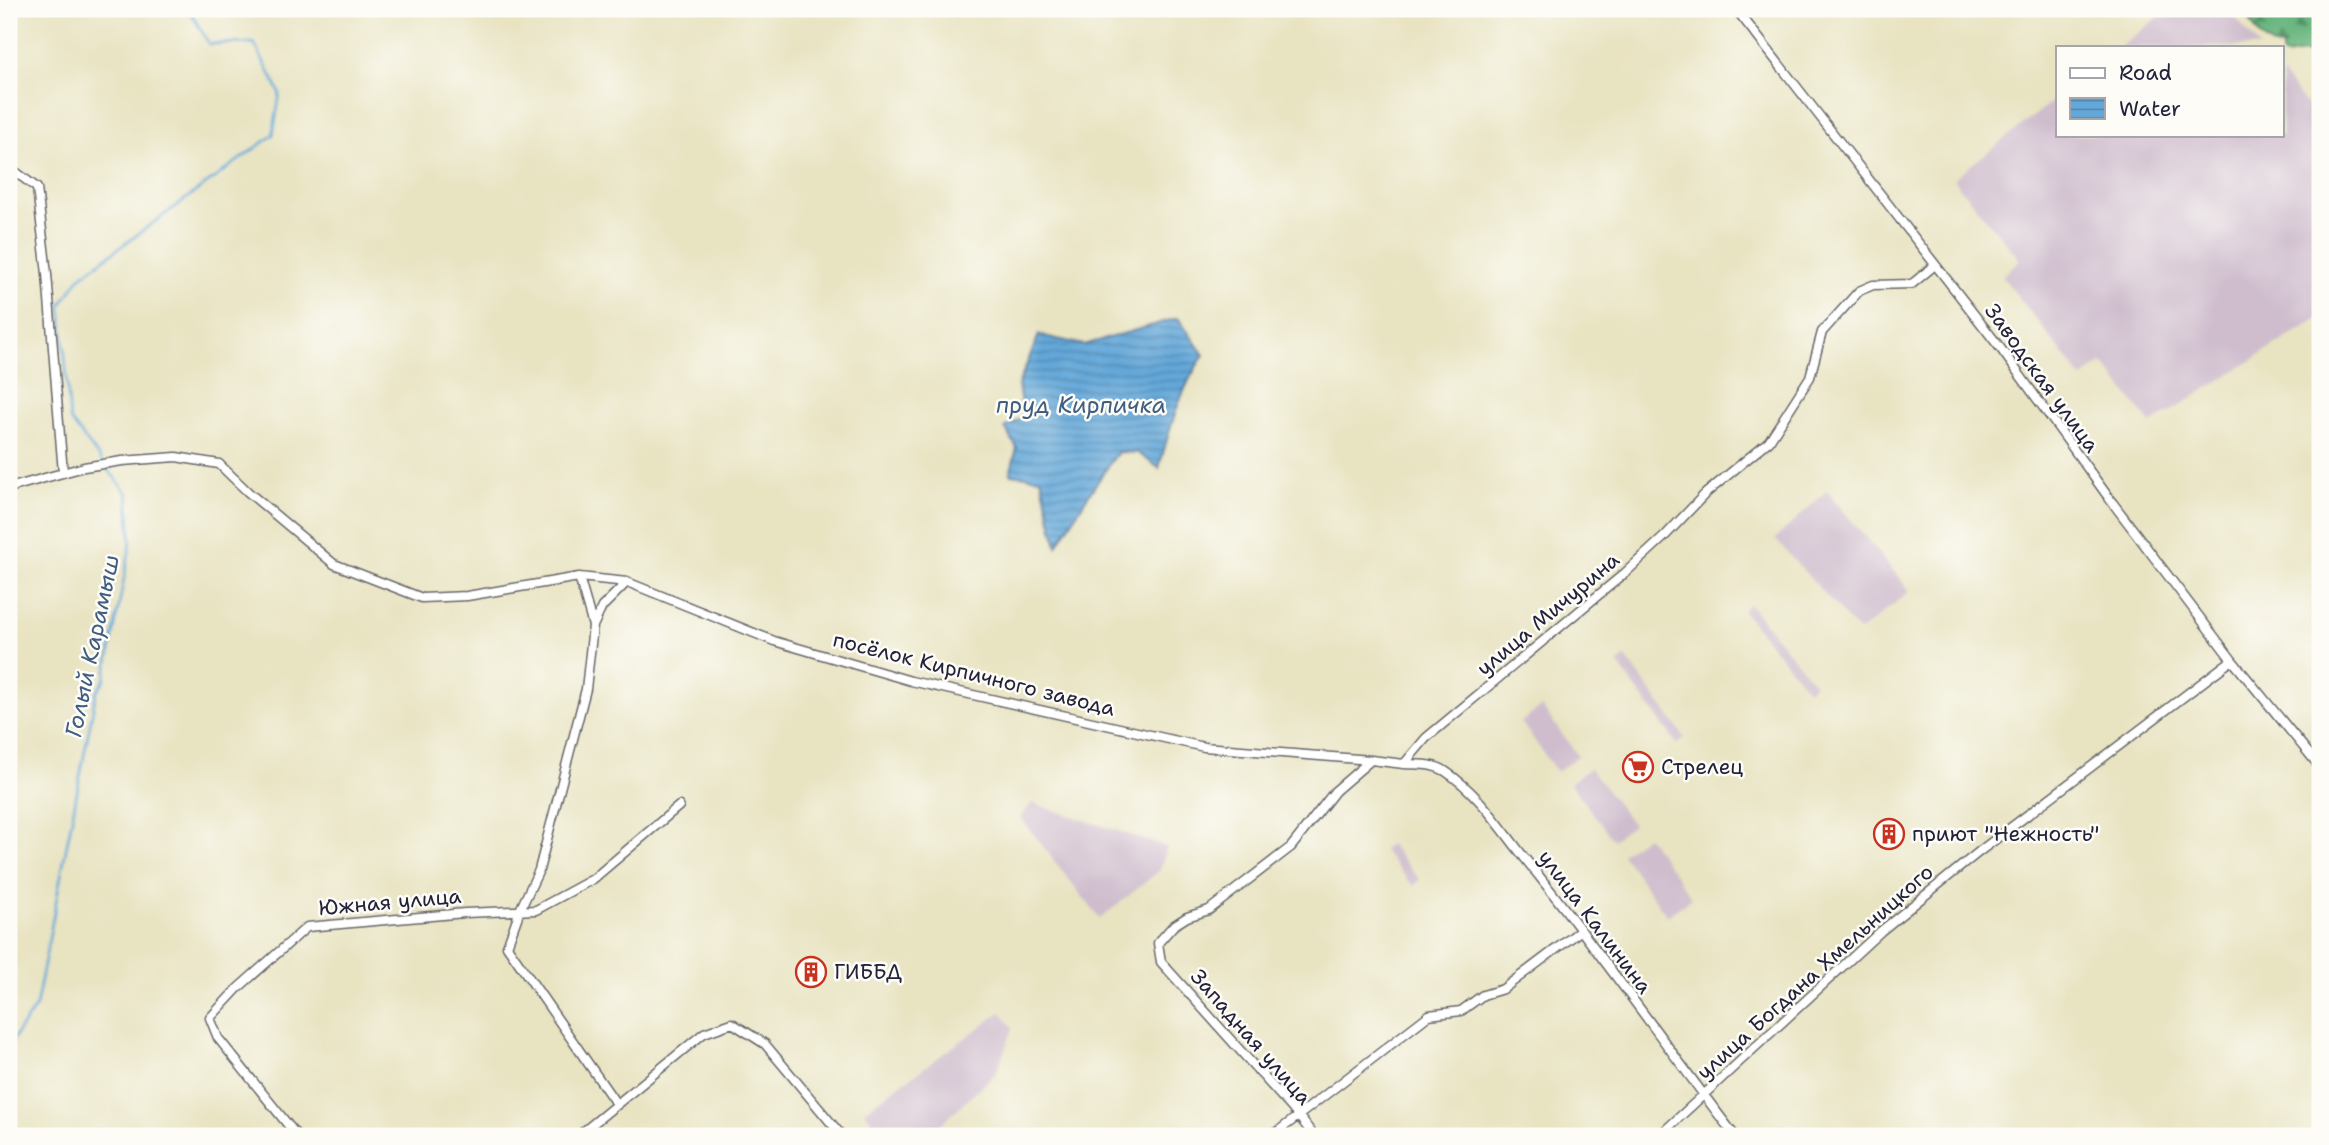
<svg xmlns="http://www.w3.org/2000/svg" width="2329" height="1145" font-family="'Shantell Sans',sans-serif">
<defs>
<pattern id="forest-firs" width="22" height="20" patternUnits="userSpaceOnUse" patternTransform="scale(1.75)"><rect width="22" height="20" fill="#67b57e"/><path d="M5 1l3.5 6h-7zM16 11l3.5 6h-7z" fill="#549368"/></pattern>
<pattern id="water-rules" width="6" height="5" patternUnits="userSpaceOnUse" patternTransform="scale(1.75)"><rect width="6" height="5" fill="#64a8d9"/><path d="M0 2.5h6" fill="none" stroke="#5288b1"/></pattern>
</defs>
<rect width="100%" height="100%" fill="#fdfcf7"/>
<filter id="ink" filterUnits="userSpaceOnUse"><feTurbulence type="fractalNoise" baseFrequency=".0143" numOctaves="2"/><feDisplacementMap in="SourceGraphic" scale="14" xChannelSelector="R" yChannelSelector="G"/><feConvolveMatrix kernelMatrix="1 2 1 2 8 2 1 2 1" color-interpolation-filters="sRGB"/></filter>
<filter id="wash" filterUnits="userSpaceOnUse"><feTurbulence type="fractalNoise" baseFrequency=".00686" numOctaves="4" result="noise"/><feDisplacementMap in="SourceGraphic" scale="28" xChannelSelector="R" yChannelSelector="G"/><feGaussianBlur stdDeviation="1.57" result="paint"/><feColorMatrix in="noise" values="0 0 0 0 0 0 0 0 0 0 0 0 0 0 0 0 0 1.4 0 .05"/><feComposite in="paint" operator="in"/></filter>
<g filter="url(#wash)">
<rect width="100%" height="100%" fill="#e8e3c1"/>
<!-- industrial -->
<path fill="#cfbdce" d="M2169,9H2228L2260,47H2120Z
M2282,74L2320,122V317L2151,424L2103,363L2082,378L2002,276L2020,260L1953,179L2058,97V135H2282Z
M1827,491L1910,591L1859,632L1775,539Z
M1749,604L1815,684L1808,690L1742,610Z
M1626,657L1685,738L1677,744L1618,664Z
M1542,707L1578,756L1557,772L1521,722Z
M1590,768L1633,825L1613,840L1570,783Z
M1032,803L1167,847L1160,870L1100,919L1020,817Z
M1647,836L1692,898L1667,916L1622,854Z
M1390,844L1420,880L1413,886L1383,850Z
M1001,1012L1013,1028L996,1073L928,1136H883L864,1111Z"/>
<!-- forest -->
<path fill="url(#forest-firs)" stroke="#446c5c" stroke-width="2" d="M2244,9H2320V56L2303,53L2285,56L2282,54V47C2260,47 2254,25 2244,9Z"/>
<!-- water -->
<path fill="url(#water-rules)" stroke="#43658a" stroke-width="2" d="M1178,318L1204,355C1180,389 1170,428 1159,468L1138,453L1118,452L1087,497L1057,546L1041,478L1010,474L1017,448L1005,428L1023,417L1018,385L1039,335L1084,345Z"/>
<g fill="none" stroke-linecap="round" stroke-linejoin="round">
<!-- stream -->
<path stroke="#64a8d9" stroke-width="2.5" d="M102,461L70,420L61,305L81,276L273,135L280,93L254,43L209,44L190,11L183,9
M9,1045L36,1006L96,693L105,679L131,542L128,494L106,467"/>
</g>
</g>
<g filter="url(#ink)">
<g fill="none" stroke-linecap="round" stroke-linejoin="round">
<!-- street casing -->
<g stroke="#67666a" stroke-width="11">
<path id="street" d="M1736,9L2001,349L2109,498L2232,660L2320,767
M9,167L37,188L47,274L63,473
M9,488L84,467L122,461L176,457L219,464L248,492L334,564L422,598L467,596L579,577L627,582L774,641L911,681L1204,747L1371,760
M579,577L593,626L586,689L539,870L520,910L507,946L617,1105
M593,626L602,607L627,582
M1404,764C1418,765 1433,763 1445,771C1480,794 1501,829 1527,861C1599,950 1665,1045 1735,1136
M297,1136L218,1038L210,1018L237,989L307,927L465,913L536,910L593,879L679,806
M578,1136L704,1033L732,1023L765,1044L842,1136
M1272,1136L1429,1015L1461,1011L1483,995L1503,989L1580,931
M1314,1136L1298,1115L1161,962L1158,943L1173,926L1187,917L1209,910L1291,847L1335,791L1371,760L1404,764L1426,738L1625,573L1664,537L1705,494L1769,441L1810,377L1822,332L1859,291L1873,285L1912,284L1935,265
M1659,1136L1881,931L1980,851L2232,660"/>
</g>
<!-- street -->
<use href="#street" stroke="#fff" stroke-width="8"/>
</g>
</g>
<!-- icons -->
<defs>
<g id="supermarket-ring" transform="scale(1.575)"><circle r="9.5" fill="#fdfcf7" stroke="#c8321e" stroke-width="1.5"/><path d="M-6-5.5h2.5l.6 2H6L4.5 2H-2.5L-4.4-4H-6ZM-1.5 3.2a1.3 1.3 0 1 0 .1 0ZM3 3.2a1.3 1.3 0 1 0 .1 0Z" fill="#c8321e"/></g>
<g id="building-ring" transform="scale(1.575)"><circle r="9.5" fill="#fdfcf7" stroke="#c8321e" stroke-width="1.5"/><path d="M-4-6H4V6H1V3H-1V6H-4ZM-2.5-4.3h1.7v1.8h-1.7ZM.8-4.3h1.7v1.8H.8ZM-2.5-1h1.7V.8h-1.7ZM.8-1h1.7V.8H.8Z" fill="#c8321e"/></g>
</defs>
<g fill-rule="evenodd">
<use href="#supermarket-ring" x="1638" y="767"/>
<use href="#building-ring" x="1889" y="834"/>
<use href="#building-ring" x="811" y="972"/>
</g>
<g text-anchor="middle" stroke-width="5" stroke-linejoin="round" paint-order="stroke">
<!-- street labels -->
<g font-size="21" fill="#22223b" stroke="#fdfcf7">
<text transform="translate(2042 378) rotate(54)" y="7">Заводская улица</text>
<text transform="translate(1548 614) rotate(-40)" y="7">улица Мичурина</text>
<text transform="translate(974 674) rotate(14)" y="7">посёлок Кирпичного завода</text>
<text transform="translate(390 902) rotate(-5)" y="7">Южная улица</text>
<text transform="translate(1595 922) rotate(53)" y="7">улица Калинина</text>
<text transform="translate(1815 972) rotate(-42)" y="7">улица Богдана Хмельницкого</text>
<text transform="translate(1251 1037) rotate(49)" y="7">Западная улица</text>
</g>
<!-- poi labels -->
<g font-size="21" fill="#22223b" stroke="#fdfcf7" text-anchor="start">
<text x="1661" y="774">Стрелец</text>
<text x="1912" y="841">приют "Нежность"</text>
<text x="834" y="979">ГИББД</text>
</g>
<!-- water labels -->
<g font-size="23" font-style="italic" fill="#405e82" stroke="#fdfcf7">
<text x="1081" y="413">пруд Кирпичка</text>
<text transform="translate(92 646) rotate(-78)" y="8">Голый Карамыш</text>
</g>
</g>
<!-- margin -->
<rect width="2329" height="1145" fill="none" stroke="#fdfcf7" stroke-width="35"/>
<!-- legend -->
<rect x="2056" y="46" width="228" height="91" fill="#fdfcf7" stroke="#a5a5ac" stroke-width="2"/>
<rect x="2070" y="68" width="35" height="10" fill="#ffffff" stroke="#a5a5ac" stroke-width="2"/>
<text x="2119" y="80" font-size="21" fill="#22223b">Road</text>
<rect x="2070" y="98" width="35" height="21" fill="url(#water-rules)" stroke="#a5a5ac" stroke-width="2"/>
<text x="2119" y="116" font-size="21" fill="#22223b">Water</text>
</svg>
